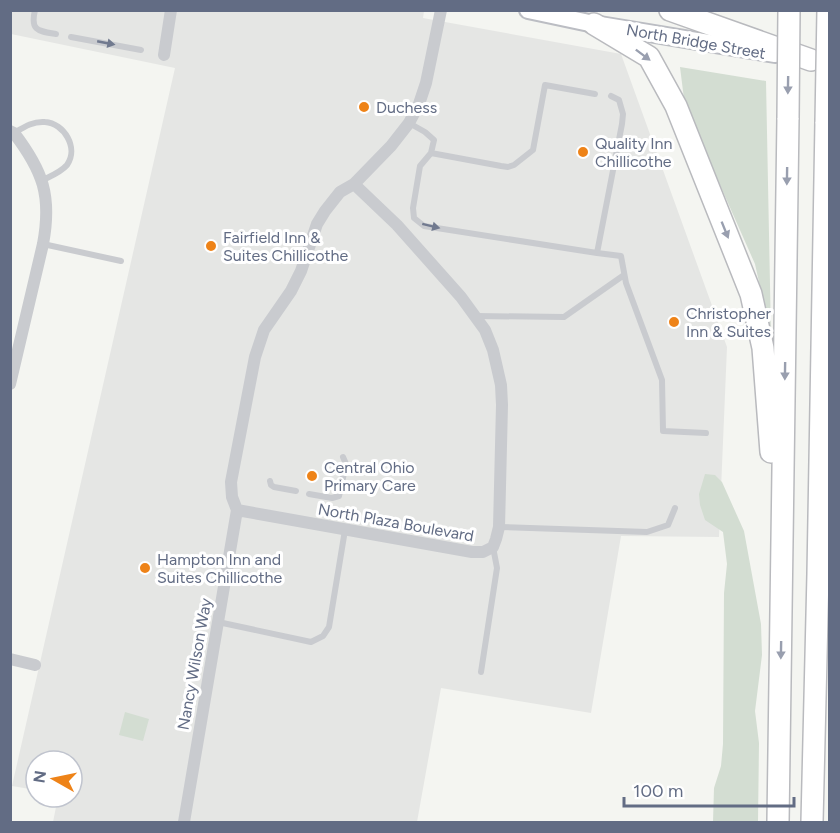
<svg xmlns="http://www.w3.org/2000/svg" width="840" height="833" font-family="Figtree,sans-serif">
<rect width="100%" height="100%" fill="#f4f5f1"/>
<!-- built -->
<path fill="#e5e6e4" d="M10,11H424L423,18L621,54L727,347L719,537L621,536L591,713L441,688L417,822H53L58,797H72V761H36V790L12,786L175,68L11,34Z"/>
<!-- green -->
<path fill="#d3ddd2" d="M680,67L766,81L771,336L755,264L701,142L684,99Z
M705,474L715,475L722,482L744,531L761,624L762,655L755,711L759,743L758,822H713L714,788L721,766L723,744L724,593L727,564L723,532L705,520L700,505L699,494Z
M125,712L149,719L143,741L119,735Z"/>
<g fill="none" stroke-linecap="round" stroke-linejoin="round">
<!-- secondary casing -->
<g stroke="#bbbdc3" stroke-width="20">
<path id="secondary" d="M528,10L594,24L775,54"/>
</g>
<!-- highway casing -->
<g stroke="#b9babe" stroke-width="24">
<path id="highway" d="M670,10L811,60
M594,24L649,57L676,106L751,294L763,348L771,452
M778,822L788,118
M812,822L818,574L826,122"/>
</g>
<!-- lane -->
<path stroke="#c9cbcf" stroke-width="6" d="M35,10C30,31 38,31 56,34
M71,37L141,50
M595,94L545,85L533,150L514,165L508,167L501,166L431,153L420,166L413,208L414,218L424,226L597,253L622,124L623,114L619,100L611,96
M409,123L425,132L434,140L431,153
M14,133C24,127 33,121 45,122C64,123 79,148 67,165C61,172 51,176 43,180
M43,244L121,261
M597,253L621,256L626,283L662,380L663,431L706,433
M476,316L564,317L624,275
M270,481L271,485L274,487L296,491
M309,494L332,498L339,496L346,464L343,457
M499,527L647,532L668,525L675,508
M218,622L311,642L323,636L329,627L345,530
M481,672L497,568L493,547"/>
<!-- street -->
<path stroke="#c9cbcf" stroke-width="12" d="M164,55L171,10
M10,131L14,133C43,171 52,196 43,244L10,384
M354,184L397,225L461,297L485,330L493,350L501,385L502,405L499,527L496,539L493,547L483,552H472L237,510L232,497L231,482L255,357L264,330L291,291L301,271L317,224L325,211L340,192L354,184L391,146L409,123L419,104L426,83L441,10
M10,659L35,665
M184,822L237,510"/>
<!-- secondary -->
<use href="#secondary" stroke="#fff" stroke-width="16"/>
<!-- highway -->
<use href="#highway" stroke="#fff" stroke-width="21"/>
<!-- highway-bridge casing -->
<g stroke="#b9babe" stroke-width="24" stroke-linecap="butt">
<path id="highway-bridge" d="M788,118L789,10
M826,122L828,10"/>
</g>
<!-- highway-bridge -->
<use href="#highway-bridge" stroke="#fff" stroke-width="21"/>
</g>
<!-- one-way arrows -->
<defs><path id="oneway-solid" d="M-6-.8H1V-3.2L6.5 0L1 3.2V.8H-6Z" transform="scale(1.5)"/></defs>
<g fill="#717a8f">
<use href="#oneway-solid" transform="translate(106 43) rotate(11)"/>
<use href="#oneway-solid" transform="translate(431 226) rotate(14)"/>
</g>
<g fill="#999faf">
<use href="#oneway-solid" transform="translate(643 55) rotate(37)"/>
<use href="#oneway-solid" transform="translate(788 85) rotate(91)"/>
<use href="#oneway-solid" transform="translate(787 176) rotate(91)"/>
<use href="#oneway-solid" transform="translate(725 230) rotate(68)"/>
<use href="#oneway-solid" transform="translate(785 371) rotate(91)"/>
<use href="#oneway-solid" transform="translate(781 650) rotate(91)"/>
</g>
<!-- markers -->
<g fill="#ee8318" stroke="#fff" stroke-width="2">
<circle cx="364" cy="107" r="6"/>
<circle cx="583" cy="152" r="6"/>
<circle cx="211" cy="246" r="6"/>
<circle cx="674" cy="322" r="6"/>
<circle cx="312" cy="476" r="6"/>
<circle cx="145" cy="568" r="6"/>
</g>
<g text-anchor="middle" stroke-width="6" stroke-linejoin="round" paint-order="stroke">
<!-- street labels -->
<g font-size="16" fill="#626c84" stroke="#fff">
<text transform="translate(696 41) rotate(10)" y="6">North Bridge Street</text>
<text transform="translate(396 522) rotate(10)" y="6">North Plaza Boulevard</text>
<text transform="translate(194 664) rotate(-80)" y="6">Nancy Wilson Way</text>
</g>
<!-- poi labels -->
<g font-size="16" fill="#626c84" stroke="#fff" text-anchor="start">
<text x="376" y="113">Duchess</text>
<text x="595" y="149">Quality Inn<tspan x="595" dy="18">Chillicothe</tspan></text>
<text x="223" y="243">Fairfield Inn &amp;<tspan x="223" dy="18">Suites Chillicothe</tspan></text>
<text x="686" y="319">Christopher<tspan x="686" dy="18">Inn &amp; Suites</tspan></text>
<text x="324" y="473">Central Ohio<tspan x="324" dy="18">Primary Care</tspan></text>
<text x="157" y="565">Hampton Inn and<tspan x="157" dy="18">Suites Chillicothe</tspan></text>
</g>
</g>
<!-- border -->
<rect width="840" height="833" fill="none" stroke="#626c84" stroke-width="24"/>
<!-- north arrow -->
<g transform="translate(54 779) rotate(279)"><circle r="28" fill="#ffffff" stroke="#c0c4ce" stroke-width="1.5"/>
<path d="M0-4.5L10 22L0 15L-10 22Z" fill="#ee8318"/>
<text y="-9" font-size="16" font-weight="bold" text-anchor="middle" fill="#626c84">N</text>
</g>
<!-- scale -->
<path d="M624 797v9h170v-9" fill="none" stroke="#626c84" stroke-width="3"/>
<text x="633" y="797" font-size="18" fill="#626c84" stroke="#ffffff" stroke-width="4.5" paint-order="stroke">100 m</text>
</svg>
